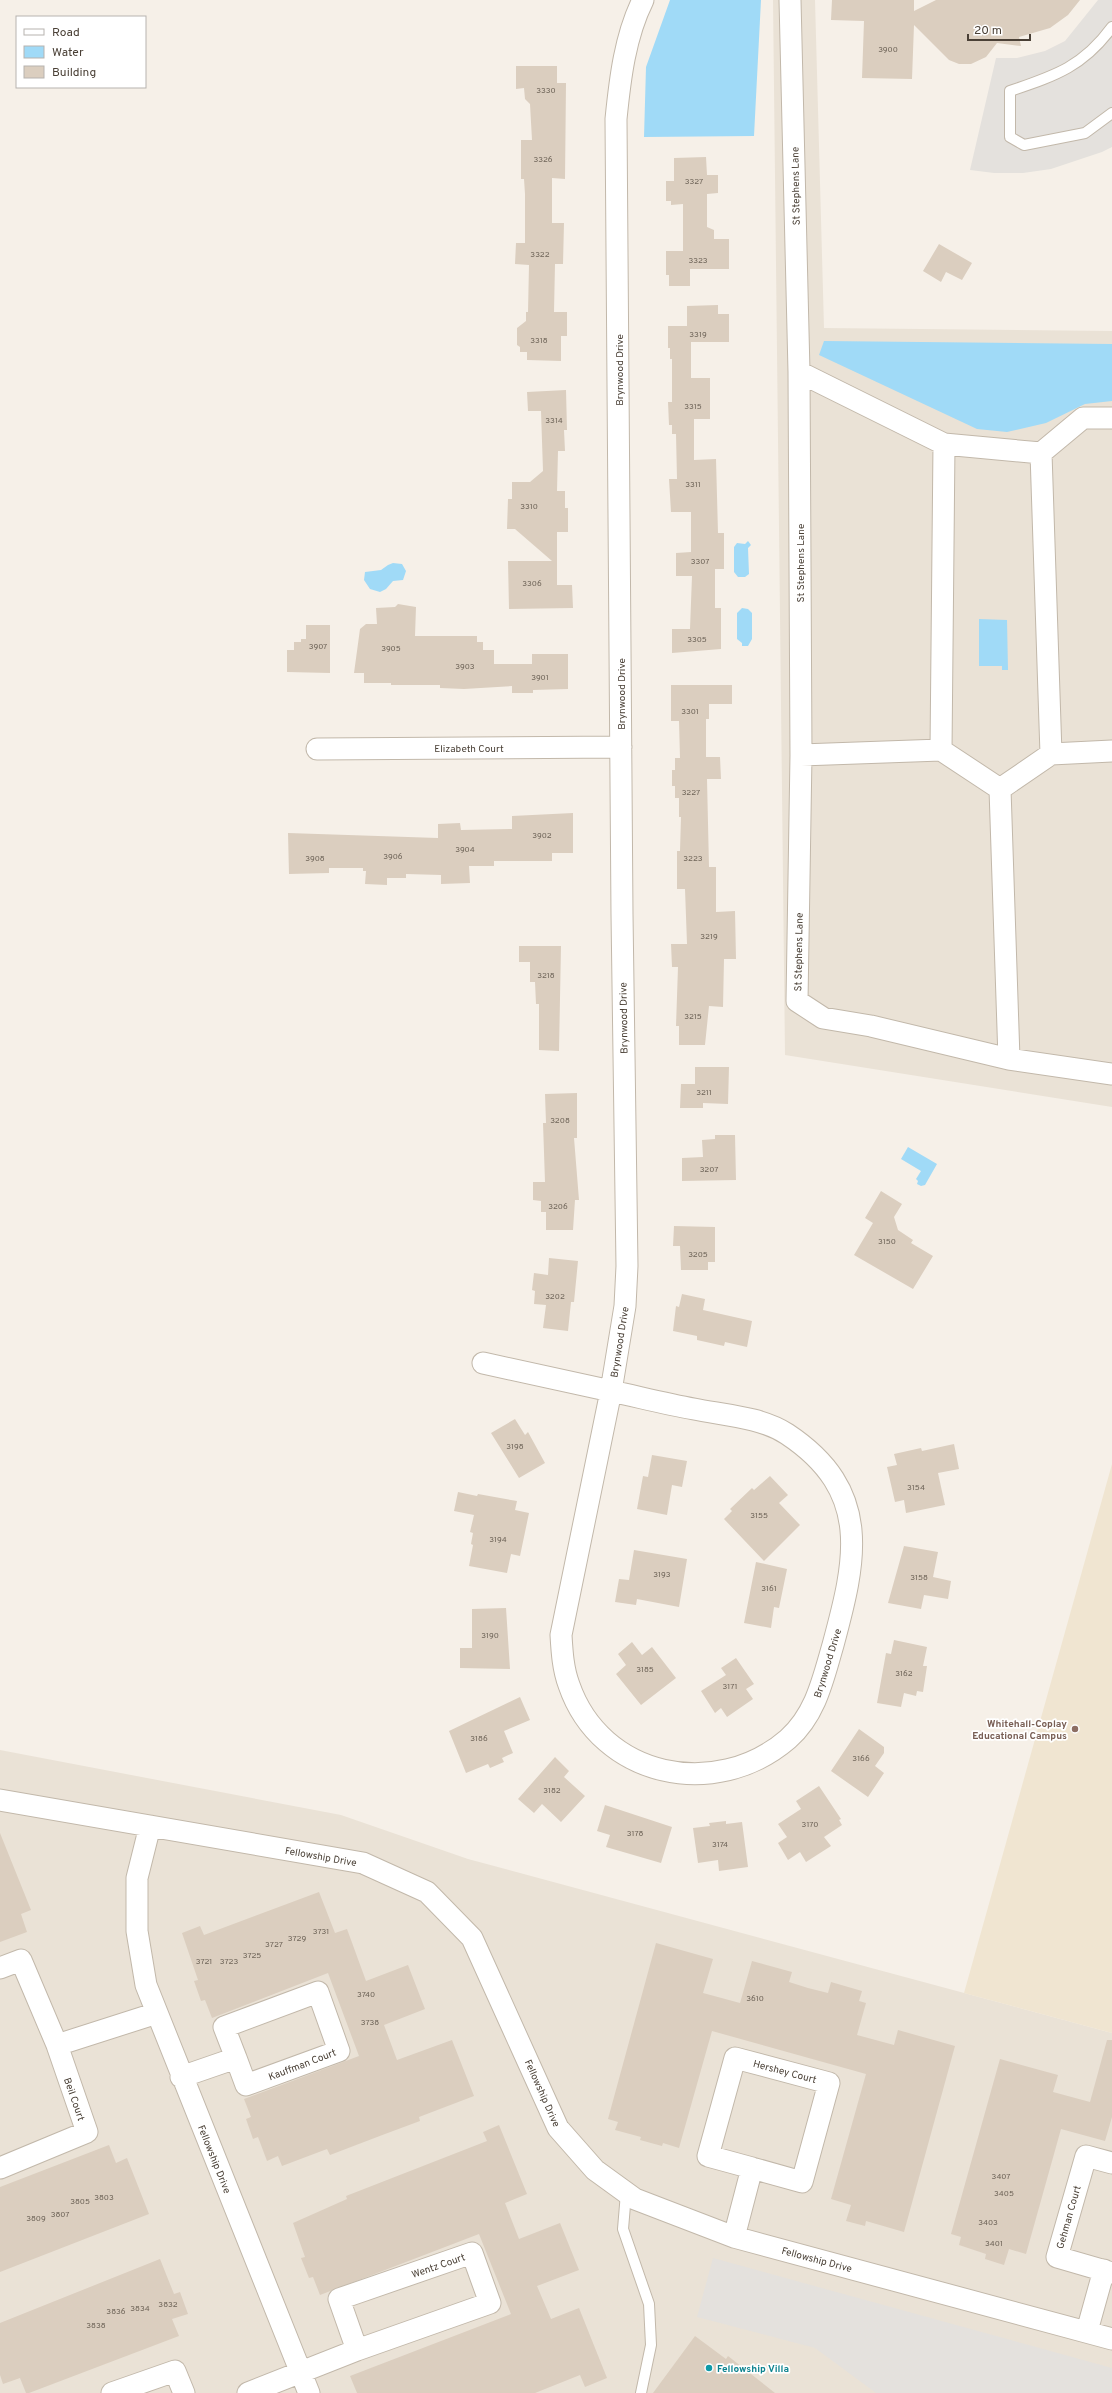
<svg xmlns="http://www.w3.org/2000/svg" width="1112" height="2393" font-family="Overpass,sans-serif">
<rect width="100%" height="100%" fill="#f6f0e8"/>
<!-- residential -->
<path fill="#eae2d6" d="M773,0H815L824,328L1112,331V1107L785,1055Z
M0,1750L341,1815L468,1859L1112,2033V2393H0Z"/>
<!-- education -->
<path fill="#f0e5d1" d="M1112,1464V2033L964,1993Z"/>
<!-- parking -->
<path fill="#e4e1dd" d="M1098,0H1112V147L1102,152L1051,169L1023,173H994L970,170L996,58H1017L1045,51L1065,41Z
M713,2258L1112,2368V2393H876L815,2348L697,2317Z"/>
<!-- water -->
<path fill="#a0daf7" d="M670,0H761L754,136L644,137L646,67Z
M824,341L1112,344V401L1085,404L1046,423L1007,432L977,429L819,355Z
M748,541L751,545L748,548L749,574L745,577H738L734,572V547L737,543L745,544Z
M393,563L402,564L406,571L403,580L393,581L386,589L380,592L370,589L364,580L365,572L381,570L388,565Z
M742,608L748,609L752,613V639L748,646H742V643L737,639V613Z
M979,619L1007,620L1008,670H1002V666H979Z
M908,1147L937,1164L925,1185L921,1186L917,1184L918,1181L916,1179L921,1171L901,1159Z"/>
<!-- building -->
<path fill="#dbcebf" d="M832,0H914V11L936,0H1080L1068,15L1050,28L1019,37L1021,46L997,43L986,57L971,64H959L949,60L914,25L912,79L862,78L864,21L831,20Z
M516,66H557V83H566L565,179L552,178V223H564L563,264H555L554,312H567V336H561V361L527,360V352H520V347L517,345V328L526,321V312H528L529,265L515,264L516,243H525V194L524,179H521V140H532L530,104L525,99L524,88L516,89Z
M706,157L707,175H718V193L707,194V227L714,230V239H729V269H690V286H669V275H666V251H683V204L671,205V201H666V181H674V158Z
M939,244L972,263L962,280L946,272L941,282L923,271Z
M718,305V314H729V342H691V378H710V419H694V460L716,459L718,533H724V569H715V608H721V649L672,653V629H690L692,576H676V553L691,552V512H671L669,479H677L676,434H672V425H669L668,402H672V359H670V348H668V326H687V306Z
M566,390L567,430H564L565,451H558L557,491H565V508H568V532H557V585H572L573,608L509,609L508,561H552L515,529H507L508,499H512V482H530L543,471L541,411H528L527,392Z
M398,604L416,607L415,636H477V642H483V650H494V664H532V654H568V689L533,690V693H512V686L464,689L440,688V685H391V683H364V673H354L360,629L366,624H377L376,608L395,607Z
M306,625H330V673L287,672V650H294V642H301V639H306Z
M671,685H732V704H709V719H706V757H720L721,779H707L709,867H716V912L735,911L736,959H724L723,1007L709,1006L705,1045H679V1026H676L678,967H672L671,944H687L685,889H677V851H680L681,817H679V798H675V786H672V770H675V758H680L679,721H671Z
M573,813V853H552V861H494V866H469L470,883L441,884V875L406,874V878H387V885L365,884L366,871H363V868H329V873L289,874L288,833L438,838V824L460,823L461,830L512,829V816Z
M519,946H561L559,1051L539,1050V1004H536L535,982H530V962H519Z
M695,1067H729L728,1104L703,1103V1108H680L681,1084H695Z
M577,1093V1138H574L579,1200H575L573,1230H546V1212H541V1201L533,1200V1182H545L543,1123H546L545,1094Z
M715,1135H735L736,1180L682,1181V1158L703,1157L702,1140L715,1139Z
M881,1191L902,1204L894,1217L898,1230L913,1240L911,1243L933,1256L913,1289L854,1255L873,1223L865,1218Z
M674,1226L715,1227V1262H708V1270H681L680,1246H673Z
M549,1258L578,1261L574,1302H571L568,1331L543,1328L546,1305L534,1304L535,1291L532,1290L534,1273L548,1275Z
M682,1294L705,1299L703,1310L752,1321L747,1347L725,1342L724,1346L697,1340V1336L673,1331L676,1306L679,1307Z
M515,1419L525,1435L528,1432L545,1463L519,1478L491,1433Z
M954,1444L959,1469L938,1473L945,1505L906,1513L904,1500L895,1502L887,1467L897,1465L894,1454L921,1448L922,1451Z
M652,1455L687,1461L682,1487L672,1485L667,1515L637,1509L643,1476L648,1477Z
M770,1476L788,1495L779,1503L800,1525L764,1561L724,1519L732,1511L730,1509L752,1488L754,1490Z
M458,1492L477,1496L478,1494L517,1501L515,1510L529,1513L520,1556L511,1554L507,1573L469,1566L473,1545L471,1544L473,1533L470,1532L474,1515L454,1511Z
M904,1546L938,1552L933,1577L951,1581L948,1599L924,1595L921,1609L888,1603Z
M634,1550L687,1559L679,1607L637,1599L636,1605L615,1602L619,1579L629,1580Z
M756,1562L787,1569L779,1608L774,1607L771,1628L744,1623Z
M506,1608L510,1669L460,1668V1648H472V1609Z
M894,1640L927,1647L923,1666H927L923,1692L917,1691L916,1696L904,1693L901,1707L877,1703L886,1653L891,1654Z
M632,1642L642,1655L652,1647L676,1678L641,1705L616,1674L626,1665L618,1654Z
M736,1658L754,1684L746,1689L753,1699L727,1717L721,1708L715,1713L701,1691L726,1675L721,1668Z
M520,1697L530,1720L504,1731L513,1753L502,1758L504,1762L490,1768L488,1764L466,1773L449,1731Z
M859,1729L884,1747V1753L875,1766L884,1773L868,1797L831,1771Z
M555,1757L569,1771L564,1777L585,1796L561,1822L542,1804L534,1813L518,1799Z
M819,1786L841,1819L839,1820L842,1825L824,1837L831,1846L806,1862L800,1852L788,1860L778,1843L787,1837L778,1824L801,1809L796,1801Z
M605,1805L672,1827L661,1863L606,1847L610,1835L597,1831Z
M726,1821V1824L742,1822L748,1867L719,1871L718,1860L698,1863L693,1828L710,1826L709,1823Z
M0,1833L31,1910L21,1914L27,1932L0,1942Z
M319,1892L335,1933L347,1929L366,1981L408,1965L425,2009L384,2025L397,2060L452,2040L474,2096L419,2117L420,2121L385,2134L330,2155L327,2149L282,2166L278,2156L267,2161L258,2137L253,2139L246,2119L251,2117L244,2099L359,2056L328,1973L212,2018L205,2000L201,2001L194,1981L198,1980L182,1933L200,1926L204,1935Z
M656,1943L713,1959L703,1993L740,2003L752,1961L792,1972L789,1982L808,1988L828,1993L831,1982L862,1991L859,2001L866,2003L857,2035L894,2045L898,2030L955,2046L904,2232L866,2221L865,2226L846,2221L851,2205L831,2199L866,2074L712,2031L679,2148L663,2143L662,2146L640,2140L641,2137L615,2130L618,2122L608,2119Z
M1107,2040H1112V2117L1105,2141L1061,2129L1026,2254L1009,2249L1004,2265L985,2259L986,2254L959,2245L961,2237L951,2234L1000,2059L1058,2075L1053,2092L1090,2102Z
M499,2125L527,2194L505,2203L519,2239L560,2223L579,2270L537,2286L551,2319L579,2308L607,2378L585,2387L580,2375L535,2393H357L350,2376L511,2314L479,2234L320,2295L313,2277L309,2278L301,2258L305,2257L293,2223L347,2199L346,2196L487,2141L483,2132Z
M109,2145L116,2163L127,2158L149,2214L0,2272V2187Z
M160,2259L174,2294L180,2292L188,2314L172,2319L179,2336L29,2393H26L20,2378L3,2384L0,2375V2323Z
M695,2336L726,2359L728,2356L775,2393H653Z"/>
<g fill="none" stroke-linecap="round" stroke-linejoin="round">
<!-- lane casing -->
<g stroke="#c2b8aa" stroke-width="12">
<path id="lane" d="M1112,27C1083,67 1054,76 1010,91V137L1024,145L1085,133L1112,113
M626,2193L623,2229L649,2304L651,2345L641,2393"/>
</g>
<!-- street casing -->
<g stroke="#c2b8aa" stroke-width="23">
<path id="street" d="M790,0L799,372
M1112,418H1083L1041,453L944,444L799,372L801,755L797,1001L823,1018L871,1026L1009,1059L1000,789L1051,754L1112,751
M1041,453L1051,754
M317,749L621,747
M941,750L1000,789
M801,755L941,750L944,444
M1009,1059L1112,1074
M483,1363L611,1391L625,1306L627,1266L622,914L616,119C620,79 625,36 643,0
M611,1391C639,1397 666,1404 694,1409C724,1415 761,1417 787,1434C873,1491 856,1560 833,1645C823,1679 816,1714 788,1739C716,1801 601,1778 569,1685C563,1669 562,1652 561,1635Z
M0,1800L363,1863L427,1892L472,1938L558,2128L595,2170L635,2199L734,2237L1112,2339
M150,1826L137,1878V1931L146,1985L309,2393
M0,1968L21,1960L57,2045L87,2132L0,2168
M57,2045L157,2013
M181,2077L236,2058L224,2027L318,1992L339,2051L246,2085L236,2058
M1112,2163L1086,2156L1057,2257L1112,2273
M734,2237L752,2168L802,2182L829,2083L735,2058L708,2156L752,2168
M1087,2331L1104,2270
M112,2393L175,2371L184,2393
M248,2393L357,2350L490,2303L472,2253L339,2299L357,2350"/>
</g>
<!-- lane -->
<use href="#lane" stroke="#fff" stroke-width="10"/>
<!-- street -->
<use href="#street" stroke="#fff" stroke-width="21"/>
</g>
<!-- markers -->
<circle fill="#8d6e63" stroke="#fff" stroke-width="1.5" cx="1075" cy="1729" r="4"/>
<circle fill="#0f9aa8" stroke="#fff" stroke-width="1.5" cx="709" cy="2368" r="4"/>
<g text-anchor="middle" stroke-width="3.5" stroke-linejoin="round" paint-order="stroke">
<!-- number labels -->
<g font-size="8" fill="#6e6458">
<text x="888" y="52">3900</text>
<text x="546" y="93">3330</text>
<text x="543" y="162">3326</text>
<text x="694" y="184">3327</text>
<text x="540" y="257">3322</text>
<text x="698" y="263">3323</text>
<text x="698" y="337">3319</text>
<text x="539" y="343">3318</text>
<text x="693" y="409">3315</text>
<text x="554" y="423">3314</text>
<text x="693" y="487">3311</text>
<text x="529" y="509">3310</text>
<text x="700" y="564">3307</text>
<text x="532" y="586">3306</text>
<text x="697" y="642">3305</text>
<text x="318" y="649">3907</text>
<text x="391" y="651">3905</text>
<text x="465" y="669">3903</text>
<text x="540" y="680">3901</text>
<text x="690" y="714">3301</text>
<text x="691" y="795">3227</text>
<text x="542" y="838">3902</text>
<text x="465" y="852">3904</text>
<text x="393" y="859">3906</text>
<text x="315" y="861">3908</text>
<text x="693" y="861">3223</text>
<text x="709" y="939">3219</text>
<text x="546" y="978">3218</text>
<text x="693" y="1019">3215</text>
<text x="704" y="1095">3211</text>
<text x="560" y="1123">3208</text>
<text x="709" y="1172">3207</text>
<text x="558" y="1209">3206</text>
<text x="887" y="1244">3150</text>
<text x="698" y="1257">3205</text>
<text x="555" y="1299">3202</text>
<text x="515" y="1449">3198</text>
<text x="916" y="1490">3154</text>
<text x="759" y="1518">3155</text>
<text x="498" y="1542">3194</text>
<text x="662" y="1577">3193</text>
<text x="919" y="1580">3158</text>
<text x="769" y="1591">3161</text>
<text x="490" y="1638">3190</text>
<text x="645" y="1672">3185</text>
<text x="904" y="1676">3162</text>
<text x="730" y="1689">3171</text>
<text x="479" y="1741">3186</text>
<text x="861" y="1761">3166</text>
<text x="552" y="1793">3182</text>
<text x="810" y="1827">3170</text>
<text x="635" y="1836">3178</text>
<text x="720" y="1847">3174</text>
<text x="321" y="1934">3731</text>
<text x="297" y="1941">3729</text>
<text x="274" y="1947">3727</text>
<text x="252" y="1958">3725</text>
<text x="204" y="1964">3721</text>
<text x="229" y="1964">3723</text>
<text x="366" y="1997">3740</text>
<text x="755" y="2001">3610</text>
<text x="370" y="2025">3738</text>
<text x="1001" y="2179">3407</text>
<text x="1004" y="2196">3405</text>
<text x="104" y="2200">3803</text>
<text x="80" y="2204">3805</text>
<text x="60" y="2217">3807</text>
<text x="36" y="2221">3809</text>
<text x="988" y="2225">3403</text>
<text x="994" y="2246">3401</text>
<text x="168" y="2307">3832</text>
<text x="140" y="2311">3834</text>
<text x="116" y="2314">3836</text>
<text x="96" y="2328">3838</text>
</g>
<!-- street labels -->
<g font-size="10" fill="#4a4036" stroke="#fff">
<text transform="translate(795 186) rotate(-91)" y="4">St Stephens Lane</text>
<text transform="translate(619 370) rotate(-90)" y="4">Brynwood Drive</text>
<text transform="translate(800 563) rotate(-90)" y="4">St Stephens Lane</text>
<text transform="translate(621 694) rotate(-90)" y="4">Brynwood Drive</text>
<text x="469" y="752">Elizabeth Court</text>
<text transform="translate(798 952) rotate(-89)" y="4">St Stephens Lane</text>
<text transform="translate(623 1018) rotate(-91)" y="4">Brynwood Drive</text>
<text transform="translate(619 1342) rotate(-81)" y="4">Brynwood Drive</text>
<text transform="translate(827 1663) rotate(-73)" y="4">Brynwood Drive</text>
<text transform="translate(321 1856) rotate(10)" y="4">Fellowship Drive</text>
<text transform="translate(302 2064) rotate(-21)" y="4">Kauffman Court</text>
<text transform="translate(785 2071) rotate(15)" y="4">Hershey Court</text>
<text transform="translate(543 2093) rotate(66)" y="4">Fellowship Drive</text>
<text transform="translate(75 2099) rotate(71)" y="4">Beil Court</text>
<text transform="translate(215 2159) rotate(68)" y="4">Fellowship Drive</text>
<text transform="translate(1068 2217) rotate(-74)" y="4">Gehman Court</text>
<text transform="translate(817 2259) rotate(15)" y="4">Fellowship Drive</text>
<text transform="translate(438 2265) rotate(-19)" y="4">Wentz Court</text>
</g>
<!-- education labels -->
<g font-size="10" font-weight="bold" fill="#785e54" stroke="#fff" text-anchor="end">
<text x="1067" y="1727">Whitehall-Coplay<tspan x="1067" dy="12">Educational Campus</tspan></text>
</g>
<!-- culture labels -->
<g font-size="10" font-weight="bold" fill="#0d838f" stroke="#fff" text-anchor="start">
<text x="717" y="2372">Fellowship Villa</text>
</g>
</g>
<!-- legend -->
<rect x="16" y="16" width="130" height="72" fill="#ffffff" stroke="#b7b3af"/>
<rect x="24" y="29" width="20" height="6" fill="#ffffff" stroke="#b7b3af"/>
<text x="52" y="36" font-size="12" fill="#4a4036">Road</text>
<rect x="24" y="46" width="20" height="12" fill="#a0daf7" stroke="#b7b3af"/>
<text x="52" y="56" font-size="12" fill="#4a4036">Water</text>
<rect x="24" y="66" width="20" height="12" fill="#dbcebf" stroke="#b7b3af"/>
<text x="52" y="76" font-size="12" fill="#4a4036">Building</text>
<!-- scale -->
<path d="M968 34v6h62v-6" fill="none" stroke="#4a4036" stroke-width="2"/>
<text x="974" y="34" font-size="12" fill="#4a4036" stroke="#ffffff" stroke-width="3" paint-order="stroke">20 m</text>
</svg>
